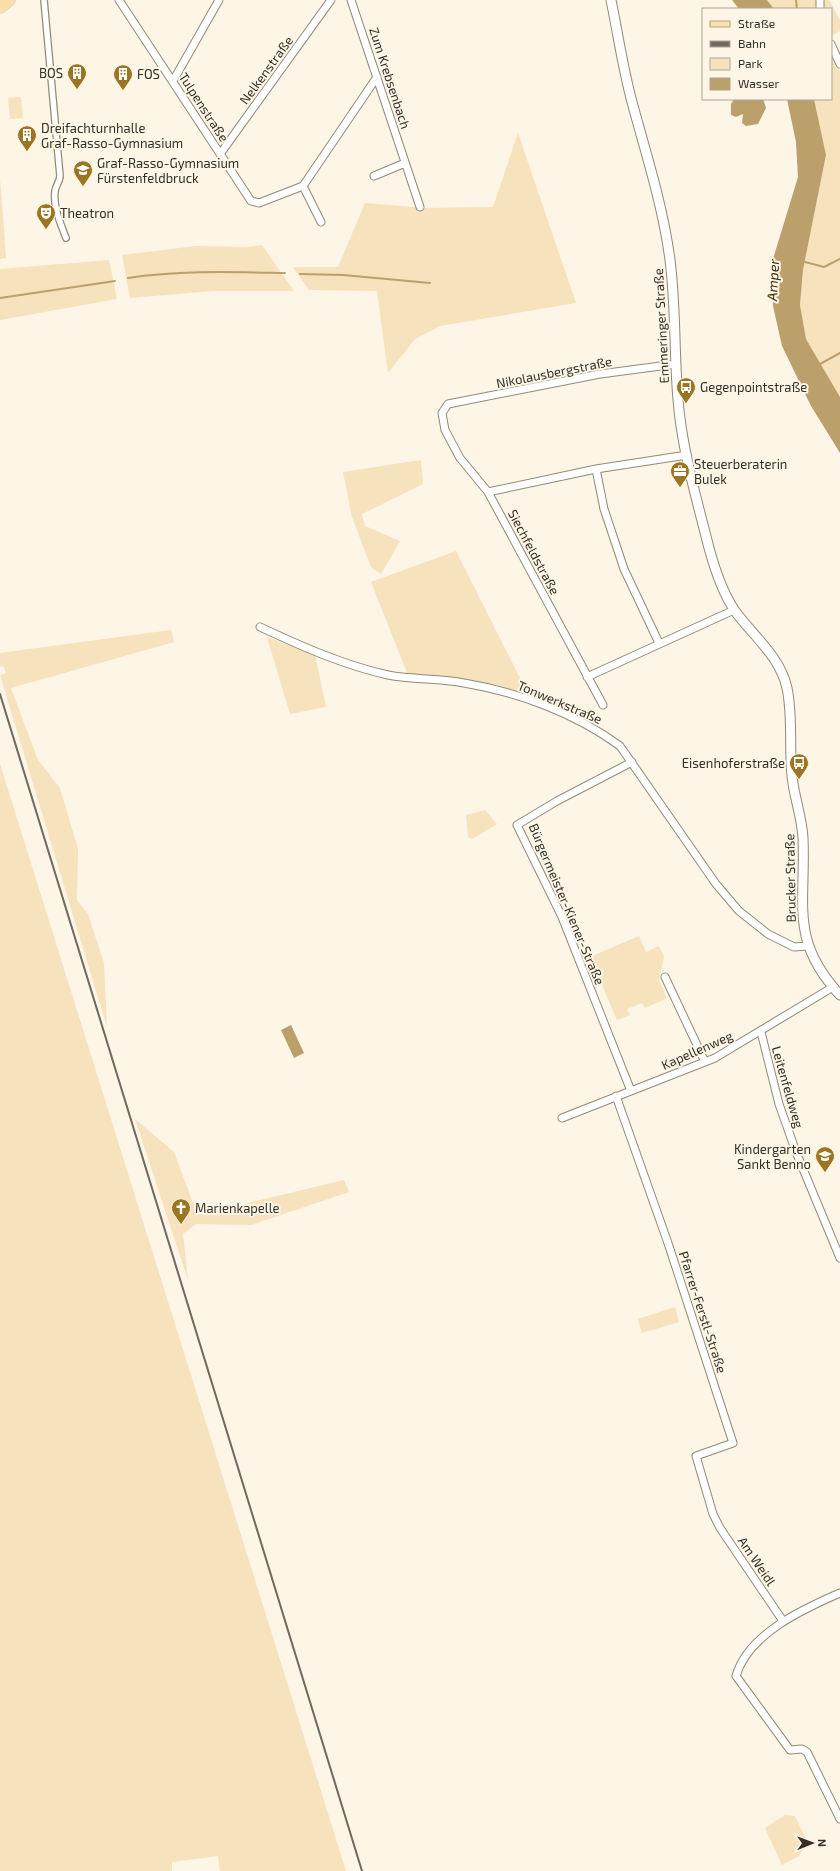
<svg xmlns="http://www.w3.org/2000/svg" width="840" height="1871" font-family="'Exo 2',sans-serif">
<rect width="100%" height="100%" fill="#fdf5e5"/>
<!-- green -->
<path fill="#f6e2bd" d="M767,0H817V9H774Z
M823,0H829L840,20V31L831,36V9H823Z
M831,51L840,72V397L806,339L800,305L803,270L826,156L814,99H831Z
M21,97L23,118L10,119L8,98Z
M518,133L576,303L440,326L415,339L388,373L377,291L309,290L293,267H338L365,203L426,208L493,207Z
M0,179L6,258L0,259Z
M262,245L294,291H213L130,298L122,255L196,246L246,247Z
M109,260L117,299L0,320V269Z
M421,460L423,484L362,514L365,526L400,541L381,574L371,567L352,517L343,472Z
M456,551L529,696L497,685L463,679L408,675L371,582Z
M171,630L174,642L11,688L38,760L60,788L78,849L77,900L88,914L104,963L107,1027L0,675L6,673L4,667L0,666V653Z
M267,637L315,655L326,707L290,714Z
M0,764L346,1871H220L218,1856L172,1862V1871H0Z
M485,810L497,824L472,839L468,837L466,815Z
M639,936L646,952L659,946L664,957L659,980L667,998L645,1008L642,1003L627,1009L630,1015L617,1020L590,957Z
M135,1119L174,1152L194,1206L244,1204L344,1180L349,1192L251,1225L196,1224L183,1234L188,1280Z
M675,1307L679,1322L642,1333L638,1319Z
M785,1815L795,1816L807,1841L799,1856L782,1865L765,1828Z"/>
<!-- water -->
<path fill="#bca06c" d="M732,0H767L774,9H739Z
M734,99H763L766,108L758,124L746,126L742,123L743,114L736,117L731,115V104Z
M787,99H814L826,155L803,270L800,305L806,339L840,397V453L811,406L782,346L773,306V259L798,177L796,142Z
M291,1025L304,1053L294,1058L281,1030Z"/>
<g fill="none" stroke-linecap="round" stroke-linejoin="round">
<!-- stream -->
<path stroke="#bca06c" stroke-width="2" d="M796,0L797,9
M805,262L824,267L840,259
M300,274L343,275L430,283
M128,278C180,270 232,272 285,273
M0,298L115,281
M820,364L840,353"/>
<!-- pedestrian casing -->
<g stroke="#938977" stroke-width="8">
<path id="pedestrian" d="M44,0L60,176C60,181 56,185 55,191C53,207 60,222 66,238"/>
</g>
<!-- minor casing -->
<g stroke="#938977" stroke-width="9">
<path id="minor" d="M119,0L251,201L259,203L303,186L377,77
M351,0L420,207
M820,9V0
M831,44L840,64
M173,81L219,0
M220,154L331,0
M374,176L405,163
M303,186L321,222
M596,469L604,509L624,569L659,643
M488,492L596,469L687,455
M260,627C301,646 343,665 388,675C413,680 439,678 464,683C518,692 575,713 620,746L716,884L739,911L768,934L794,947L808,946
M587,677L734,610
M603,705L488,492L460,458L445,430L442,413L448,404L600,374L676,364
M665,977L705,1062
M761,1032L779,1104L796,1152L840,1258
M631,1091L562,917L517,825L557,801L632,762
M616,1096L669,1246L733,1443L696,1456L713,1514L720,1528L783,1621
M562,1118L715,1058L833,987
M840,1593C803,1609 748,1634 736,1676L790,1750L802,1749L807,1752L840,1819"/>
</g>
<!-- tertiary casing -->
<g stroke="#938977" stroke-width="11">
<path id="tertiary" d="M611,0C618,34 623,69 632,102C646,154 663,206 670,260C676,306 674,353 678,400C682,450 697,500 709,548C715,570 722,592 735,611C753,636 780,656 787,688C793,716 789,747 792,776C794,797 802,817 803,838C806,904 789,940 840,995"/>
</g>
<!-- primary casing -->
<g stroke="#dadad8" stroke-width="14">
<path id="primary" d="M0,7L9,0"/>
</g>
<!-- pedestrian -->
<use href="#pedestrian" stroke="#fff" stroke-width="5.5"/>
<!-- minor -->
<use href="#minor" stroke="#fff" stroke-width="7"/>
<!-- tertiary -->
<use href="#tertiary" stroke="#fff" stroke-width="9"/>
<!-- primary -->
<use href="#primary" stroke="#fcdfa7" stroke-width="12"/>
<!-- rail -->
<path stroke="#6f6960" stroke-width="2" d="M0,694L362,1871"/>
</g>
<!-- icons -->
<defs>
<g id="building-pin" transform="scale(1)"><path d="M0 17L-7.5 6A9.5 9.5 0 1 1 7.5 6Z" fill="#9b7521" stroke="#fdf5e5"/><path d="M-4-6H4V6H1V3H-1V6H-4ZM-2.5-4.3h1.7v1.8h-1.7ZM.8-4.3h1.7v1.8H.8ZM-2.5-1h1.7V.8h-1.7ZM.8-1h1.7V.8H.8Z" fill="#fff"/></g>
<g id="school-pin" transform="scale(1)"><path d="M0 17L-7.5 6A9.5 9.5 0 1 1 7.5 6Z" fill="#9b7521" stroke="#fdf5e5"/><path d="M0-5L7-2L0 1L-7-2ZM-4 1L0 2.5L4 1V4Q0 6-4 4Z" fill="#fff"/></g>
<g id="theatre-pin" transform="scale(1)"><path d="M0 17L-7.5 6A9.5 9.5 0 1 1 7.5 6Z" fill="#9b7521" stroke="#fdf5e5"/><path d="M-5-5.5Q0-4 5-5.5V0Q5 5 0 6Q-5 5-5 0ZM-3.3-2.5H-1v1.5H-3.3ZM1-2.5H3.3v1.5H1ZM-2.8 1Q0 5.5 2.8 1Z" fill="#fff"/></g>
<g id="bus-pin" transform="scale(1)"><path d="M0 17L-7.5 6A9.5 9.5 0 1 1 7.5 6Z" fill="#9b7521" stroke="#fdf5e5"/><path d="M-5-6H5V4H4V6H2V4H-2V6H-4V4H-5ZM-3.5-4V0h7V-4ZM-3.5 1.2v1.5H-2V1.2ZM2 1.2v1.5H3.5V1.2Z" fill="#fff"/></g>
<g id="office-pin" transform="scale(1)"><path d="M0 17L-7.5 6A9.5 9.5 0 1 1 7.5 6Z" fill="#9b7521" stroke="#fdf5e5"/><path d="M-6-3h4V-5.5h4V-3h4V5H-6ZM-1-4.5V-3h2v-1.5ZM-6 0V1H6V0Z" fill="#fff"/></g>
<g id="church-pin" transform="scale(1)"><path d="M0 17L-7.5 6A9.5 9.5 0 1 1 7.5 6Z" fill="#9b7521" stroke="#fdf5e5"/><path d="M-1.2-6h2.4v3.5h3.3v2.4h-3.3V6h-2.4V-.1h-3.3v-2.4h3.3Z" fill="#fff"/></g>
</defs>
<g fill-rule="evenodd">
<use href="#building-pin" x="77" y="73"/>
<use href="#building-pin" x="123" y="74"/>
<use href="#building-pin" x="27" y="135"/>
<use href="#school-pin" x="83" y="170"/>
<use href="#theatre-pin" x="46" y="213"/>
<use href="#bus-pin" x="686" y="387"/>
<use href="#office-pin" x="680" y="471"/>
<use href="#bus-pin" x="799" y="763"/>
<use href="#school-pin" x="825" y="1156"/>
<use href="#church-pin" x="181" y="1208"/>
</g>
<g text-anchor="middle" stroke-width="4" stroke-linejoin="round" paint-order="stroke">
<!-- street labels -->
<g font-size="13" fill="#332f28" stroke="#fdf5e5">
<text transform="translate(266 70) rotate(-54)" y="5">Nelkenstraße</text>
<text transform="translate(390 78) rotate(72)" y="5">Zum Krebsenbach</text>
<text transform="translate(204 107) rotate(57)" y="5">Tulpenstraße</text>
<text transform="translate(661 326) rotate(-93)" y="5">Emmeringer Straße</text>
<text transform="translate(554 372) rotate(-11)" y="5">Nikolausbergstraße</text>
<text transform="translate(534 552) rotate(62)" y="5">Siechfeldstraße</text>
<text transform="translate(560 702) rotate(23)" y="5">Tonwerkstraße</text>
<text transform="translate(790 878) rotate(-91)" y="5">Brucker Straße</text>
<text transform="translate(567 904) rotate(67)" y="5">Bürgermeister-Kiener-Straße</text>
<text transform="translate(697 1050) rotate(-24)" y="5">Kapellenweg</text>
<text transform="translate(788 1087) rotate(74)" y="5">Leitenfeldweg</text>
<text transform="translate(703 1312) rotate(72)" y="5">Pfarrer-Ferstl-Straße</text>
<text transform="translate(757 1561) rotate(56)" y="5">Am Weidl</text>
</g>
<!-- poi labels -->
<g font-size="13" fill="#332f28" stroke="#fdf5e5" text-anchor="start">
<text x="63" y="78" text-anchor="end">BOS</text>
<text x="137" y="79">FOS</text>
<text x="41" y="133">Dreifachturnhalle<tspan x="41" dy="15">Graf-Rasso-Gymnasium</tspan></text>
<text x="97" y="168">Graf-Rasso-Gymnasium<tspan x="97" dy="15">Fürstenfeldbruck</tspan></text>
<text x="60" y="218">Theatron</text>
<text x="700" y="392">Gegenpointstraße</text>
<text x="694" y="469">Steuerberaterin<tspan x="694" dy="15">Bulek</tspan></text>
<text x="785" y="768" text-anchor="end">Eisenhoferstraße</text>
<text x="811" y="1154" text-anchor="end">Kindergarten<tspan x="811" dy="15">Sankt Benno</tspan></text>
<text x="195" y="1213">Marienkapelle</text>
</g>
<!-- water labels -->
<g font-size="14" font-style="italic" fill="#402d00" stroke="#fdf5e5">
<text transform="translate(773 280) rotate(-87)" y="5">Amper</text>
</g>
</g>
<!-- legend -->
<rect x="702" y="8" width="130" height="92" fill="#fdf5e5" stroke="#aca699"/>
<rect x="710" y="21" width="20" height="6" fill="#fcdfa7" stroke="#aca699"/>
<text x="738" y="28" font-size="12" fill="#332f28">Straße</text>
<rect x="710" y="41" width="20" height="6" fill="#6f6960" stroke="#aca699"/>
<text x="738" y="48" font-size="12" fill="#332f28">Bahn</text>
<rect x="710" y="58" width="20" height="12" fill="#f6e2bd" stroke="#aca699"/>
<text x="738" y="68" font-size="12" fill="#332f28">Park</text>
<rect x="710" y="78" width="20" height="12" fill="#bca06c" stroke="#aca699"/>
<text x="738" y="88" font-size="12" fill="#332f28">Wasser</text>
<!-- north arrow -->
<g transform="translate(812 1843) rotate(89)" stroke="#fdf5e5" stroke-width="3" paint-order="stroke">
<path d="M0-3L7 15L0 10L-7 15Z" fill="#332f28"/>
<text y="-6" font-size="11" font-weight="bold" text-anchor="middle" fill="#332f28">N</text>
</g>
</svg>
